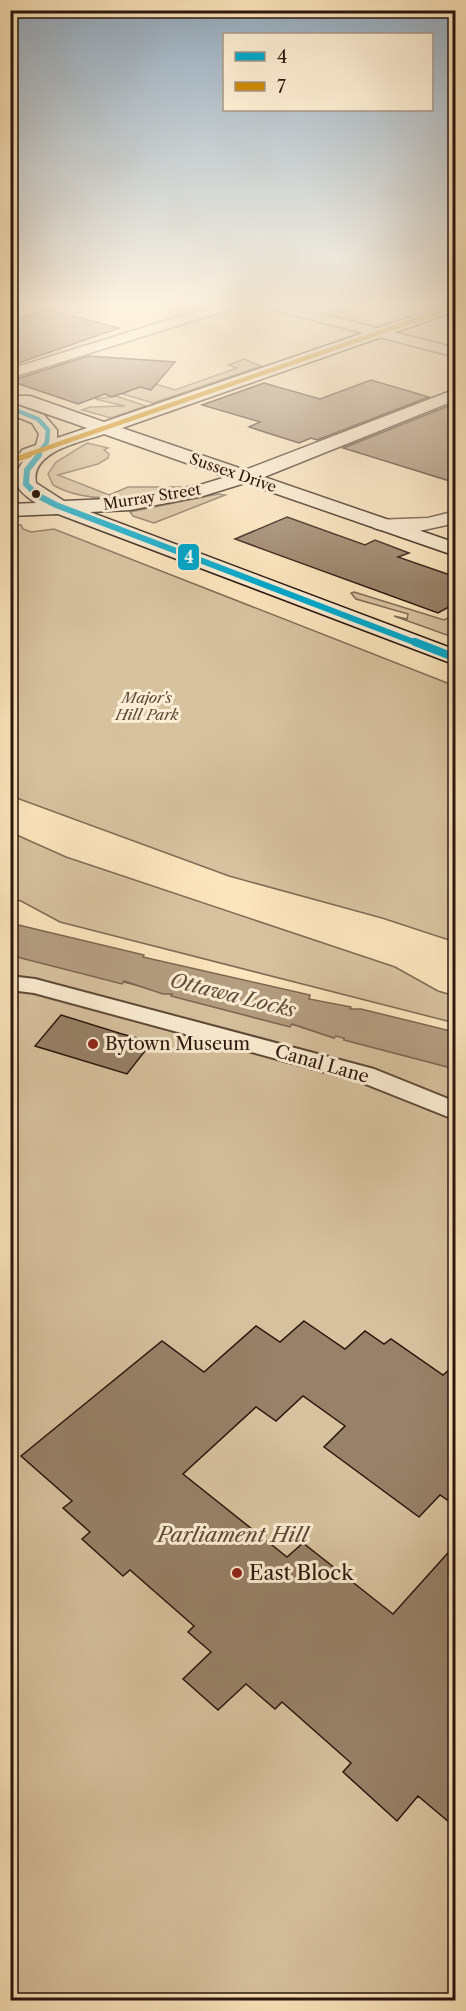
<svg xmlns="http://www.w3.org/2000/svg" width="466" height="2011" font-family="'Libre Caslon Text',serif">
<rect width="100%" height="100%" fill="#fbe5bd"/>
<filter id="stains"><feTurbulence type="fractalNoise" baseFrequency=".00333" numOctaves="4"/><feColorMatrix values="0 0 0 0 .2 0 0 0 0 .09 0 0 0 0 .02 0 0 0 .5 -.17"/></filter>
<radialGradient id="worn" r=".72"><stop offset=".6" stop-color="#630" stop-opacity="0"/><stop offset="1" stop-color="#630" stop-opacity=".3"/></radialGradient>
<!-- green -->
<path fill="#d7c29f" stroke="#806c56" stroke-width="1.5" d="M244,359L261,366L153,403L123,394L146,381L175,390L237,368L228,365Z
M116,396L146,406L111,418L82,410L90,407L125,406L95,399Z
M87,443L108,448L104,450L109,454L108,458L98,464L58,475L109,495L128,487H185C143,496 92,507 53,485L48,474L56,462Z
M218,494L225,495L154,523L133,516L130,512Z
M11,525H21L23,529L31,532L54,529L455,686V942L382,918L229,876L11,796Z
M354,592L444,620L455,614V638L394,616L407,619L408,614L356,599L351,593Z
M10,832L66,857L395,967L438,991L455,996V1023L60,922L21,901L11,899Z
M11,954L292,1024L334,1038L335,1035L344,1038V1040L456,1069L455,2000H11Z"/>
<!-- water -->
<path fill="#b49e81" stroke="#7d6752" stroke-width="1.5" d="M10,923L144,955L143,957L156,960L310,995L309,999L351,1007L350,1009H361L455,1032V1069L344,1040V1038L336,1036L334,1038L292,1024L290,1027L171,996L172,994H163L124,981L122,984L21,958L11,954Z"/>
<!-- building -->
<path fill="#978168" stroke="#2a150c" stroke-width="1.5" d="M44,310H51L119,328L10,366V338L14,319Z
M88,356L175,362L151,390L140,387L112,397L105,394L78,404L10,381Z
M371,380L429,397L317,440L311,438L299,443L249,427L260,422L202,405L264,383L320,399Z
M453,404H456V483L343,448Z
M287,517L365,545L375,540L409,553L398,557L456,577V603L438,613L235,539Z
M61,1015L122,1034L152,1042L127,1074L35,1046Z
M304,1321L345,1349L365,1331L384,1344L391,1339L443,1375L456,1364V1506L440,1495L419,1517L324,1447L345,1426L303,1396L276,1421L256,1407L183,1474L287,1557L303,1543L393,1614L456,1544V1828L418,1796L397,1821L343,1772L351,1763L282,1702L275,1709L246,1684L218,1710L183,1679L211,1652L188,1632L194,1626L130,1570L123,1576L82,1539L90,1532L63,1508L72,1501L21,1456L162,1341L204,1372L256,1326L280,1342Z"/>
<g fill="none" stroke-linecap="round" stroke-linejoin="round">
<!-- pedestrian casing -->
<g stroke="#5e4938" stroke-width="4">
<path id="pedestrian" d="M10,976L35,979L374,1069L456,1102V1120L358,1081L34,993L10,990Z"/>
</g>
<!-- minor casing -->
<g stroke="#5e4938" stroke-width="3">
<path id="minor" d="M213,306H233L231,309L10,378V369Z
M269,306H291L456,348V357L271,309Z
M456,511V523L419,531L381,530L374,528L372,524L374,520L428,518Z"/>
</g>
<!-- secondary casing -->
<g stroke="#2a150c" stroke-width="3">
<path id="secondary" d="M442,306H456V311L122,428L245,470L456,389V400L264,477L456,543V556L245,483L203,496L130,510L90,512L456,650V665L58,514L10,516V504L36,503C15,490 9,479 25,459L20,454L22,450L36,445L39,434L32,423L10,414V403L44,415L57,430V438L87,428L18,404L15,400L18,396H30L104,422ZM104,434L226,477L200,485L130,498L64,501L36,483C30,451 82,442 104,434Z"/>
</g>
<!-- pedestrian -->
<use href="#pedestrian" fill="#fceed4" fill-rule="evenodd"/>
<!-- minor -->
<use href="#minor" fill="#fceed4" fill-rule="evenodd"/>
<!-- secondary -->
<use href="#secondary" fill="#fceed4" fill-rule="evenodd"/>
<!-- bus-1-far2 casing -->
<g stroke="#fceed4" stroke-width="7">
<path id="bus-1-far2" d="M10,408L38,419L48,430L47,442L37,456"/>
</g>
<!-- bus-1-far1 casing -->
<g stroke="#fceed4" stroke-width="9">
<path id="bus-1-far1" d="M39,455L27,470L26,484L37,495L56,505L419,644"/>
</g>
<!-- bus-1 casing -->
<g stroke="#fceed4" stroke-width="11">
<path id="bus-1" d="M415,642L456,658"/>
</g>
<!-- bus-2-far1 casing -->
<g stroke="#fceed4" stroke-width="7">
<path id="bus-2-far1" d="M24,456L456,306"/>
</g>
<!-- bus-2 casing -->
<g stroke="#fceed4" stroke-width="9">
<path id="bus-2" d="M10,461L29,455"/>
</g>
<!-- bus-1-far2 -->
<use href="#bus-1-far2" stroke="#00a9ce" stroke-width="4.5"/>
<!-- bus-1-far1 -->
<use href="#bus-1-far1" stroke="#00a9ce" stroke-width="6"/>
<!-- bus-1 -->
<use href="#bus-1" stroke="#00a9ce" stroke-width="8"/>
<!-- bus-2-far1 -->
<use href="#bus-2-far1" stroke="#ce8902" stroke-width="4.5"/>
<!-- bus-2 -->
<use href="#bus-2" stroke="#ce8902" stroke-width="6"/>
</g>
<!-- sky -->
<linearGradient id="sky" x2="0" y2="1"><stop stop-color="#93abbf"/><stop offset="0.52" stop-color="#fdf3e1"/><stop offset="1" stop-color="#fdf3e1" stop-opacity="0"/></linearGradient>
<rect width="466" height="587" fill="url(#sky)"/>
<!-- markers -->
<circle fill="#2a150c" stroke="#fceed4" stroke-width="2" cx="36" cy="494" r="5"/>
<g fill="#8f2418" stroke="#fceed4" stroke-width="2">
<circle cx="93" cy="1044" r="6"/>
<circle cx="237" cy="1573" r="6"/>
</g>
<g text-anchor="middle" stroke-width="6" stroke-linejoin="round" paint-order="stroke">
<!-- far-street labels -->
<g font-size="15" fill="#2a150c" stroke="#fceed4">
<text transform="translate(233 473) rotate(19)" y="5">Sussex Drive</text>
<text transform="translate(152 497) rotate(-9)" y="5">Murray Street</text>
</g>
<!-- far-park labels -->
<g font-size="15" font-style="italic" fill="#5e4938" stroke="#fceed4">
<text x="147" y="703">Major's<tspan x="147" dy="17">Hill Park</tspan></text>
</g>
<!-- poi labels -->
<g font-size="18" fill="#2a150c" stroke="#fceed4" text-anchor="start">
<text x="105" y="1050">Bytown Museum</text>
</g>
<!-- street labels -->
<g font-size="18" fill="#2a150c" stroke="#fceed4">
<text transform="translate(322 1064) rotate(16)" y="6">Canal Lane</text>
</g>
<!-- water labels -->
<g font-size="20" font-style="italic" fill="#614c3b" stroke="#fceed4">
<text transform="translate(233 995) rotate(14)" y="7">Ottawa Locks</text>
</g>
<!-- near-park labels -->
<g font-size="21" font-style="italic" fill="#5e4938" stroke="#fceed4">
<text x="233" y="1542">Parliament Hill</text>
</g>
<!-- near-poi labels -->
<g font-size="21" fill="#2a150c" stroke="#fceed4" text-anchor="start">
<text x="249" y="1580">East Block</text>
</g>
</g>
<rect stroke="#fceed4" stroke-width="2" x="177" y="543" width="23" height="28" rx="6" fill="#00a9ce"/>
<g font-size="16" text-anchor="middle" font-weight="bold" fill="#fff">
<text x="189" y="563">4</text>
</g>
<!-- margin -->
<rect width="466" height="2011" fill="none" stroke="#fbe5bd" stroke-width="36"/>
<rect x="12" y="12" width="442" height="1987" fill="none" stroke="#2a150c" stroke-width="3"/>
<rect x="18" y="18" width="430" height="1975" fill="none" stroke="#2a150c" stroke-width="1.5"/>
<!-- legend -->
<rect x="223" y="33" width="210" height="78" fill="#fceed4" stroke="#a89784" stroke-width="1.5"/>
<rect x="235" y="52" width="30" height="9" fill="#00a9ce" stroke="#a89784" stroke-width="1.5"/>
<text x="277" y="63" font-size="18" fill="#2a150c">4</text>
<rect x="235" y="82" width="30" height="9" fill="#ce8902" stroke="#a89784" stroke-width="1.5"/>
<text x="277" y="93" font-size="18" fill="#2a150c">7</text>
<rect width="100%" height="100%" filter="url(#stains)"/>
<rect width="100%" height="100%" fill="url(#worn)"/>
</svg>
